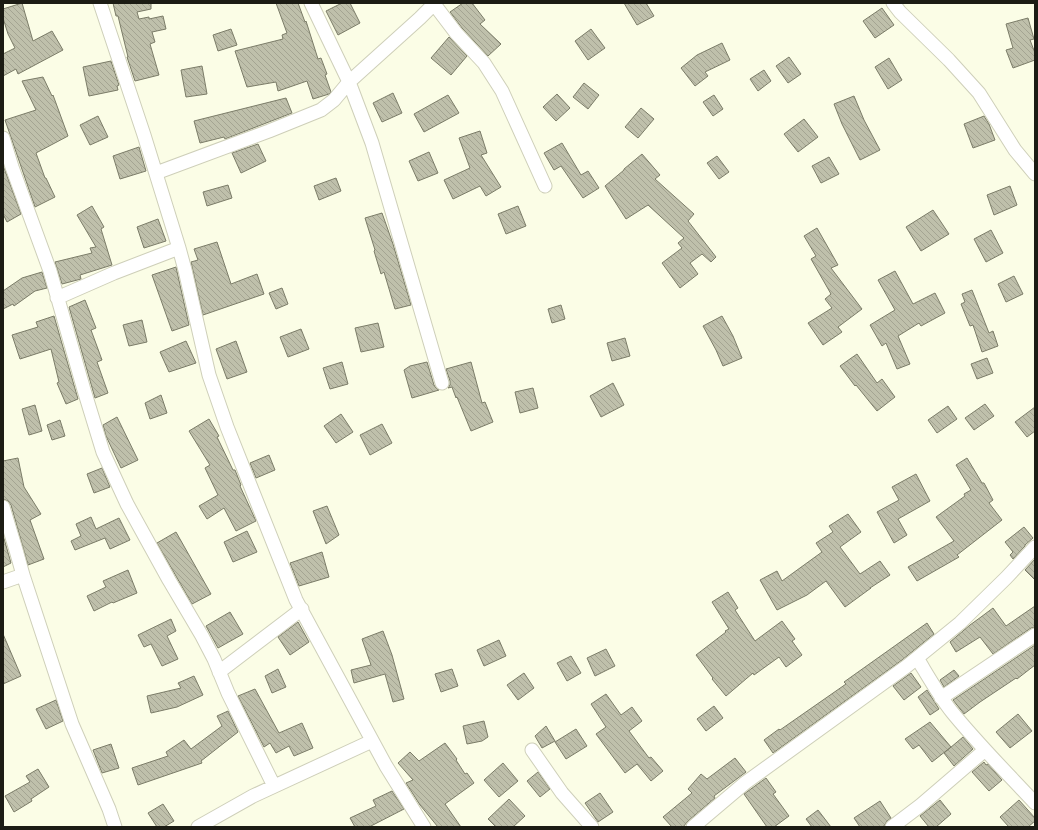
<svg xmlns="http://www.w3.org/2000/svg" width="1038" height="830" font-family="'Fira Sans',sans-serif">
<defs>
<pattern id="building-back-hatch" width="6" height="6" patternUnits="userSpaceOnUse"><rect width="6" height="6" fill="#bfc0ab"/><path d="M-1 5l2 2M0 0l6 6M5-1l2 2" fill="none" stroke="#a4a492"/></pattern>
</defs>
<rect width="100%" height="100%" fill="#fbfde6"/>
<!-- building -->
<path fill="url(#building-back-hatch)" stroke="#7b7c68" d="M22,3L33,41L52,31L63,50L18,74L16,69L3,76V54L15,48L8,34L3,18V9Z
M113,3H151V9L137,12L139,19L149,17V19L163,16L166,29L152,32L155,42L150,44L159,75L135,81L127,57H128L118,16H116Z
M276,3H298L305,22L306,21L318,59L321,58L327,74L325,75L331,92L329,94L313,99L307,81L278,91L276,82L247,87L235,51L283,39L282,35L287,33Z
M342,3H350L360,23L338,35L326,11Z
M463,3H472L485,20L480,24L501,44L488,56L462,28L450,12Z
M624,3H646L654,16L637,25Z
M882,8L894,25L875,38L863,21Z
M1028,18L1034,39L1030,40L1035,53V60L1013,68L1006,50L1013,48L1006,24Z
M231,29L237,45L218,51L213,35Z
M591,29L605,48L588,60L575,41Z
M449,37L467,56L451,75L431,58Z
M722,43L730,60L705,72L708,76L695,86L681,68L697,55Z
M789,57L801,74L788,83L776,66Z
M889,58L902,80L888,89L875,67Z
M111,61L119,85L117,86L118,90L89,96L83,67Z
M202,66L207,94L186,97L181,70Z
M764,70L771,81L758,91L750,79Z
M43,77L52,96L53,95L68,136L36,153L45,178H46L55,197L35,207L5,120L36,110L22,81Z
M584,83L599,95L588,109L573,97Z
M393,93L402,113L382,122L373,103Z
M557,94L570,108L556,121L543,107Z
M448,95L459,113L424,132L414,114Z
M714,95L723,109L713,116L703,102Z
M854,96L864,120L880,150L860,160L842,124L834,104Z
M286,98L292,113L225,139L224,137L200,143L194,121Z
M641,108L654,119L638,138L625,127Z
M98,116L108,137L90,145L80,125Z
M984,116L989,124L995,140L973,148L964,124Z
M804,119L818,137L798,152L784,134Z
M480,131L487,153L481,155L501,187L486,196L480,186L453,199L444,180L470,168L459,138Z
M562,143L581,175L588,171L599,188L583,198L561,166L554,170L544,153Z
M258,144L266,161L241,173L232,153Z
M139,147L146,171L120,179L113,156Z
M429,152L438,173L418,181L409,161Z
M642,154L660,175L655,179L694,214L688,221L716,257L711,262L702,254L690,263L698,274L680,288L662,263L682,248L678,243L684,238L648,205L626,219L605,186L624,170V169Z
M717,156L729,172L719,179L707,163Z
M829,157L839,174L821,183L812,166Z
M3,165L21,214L7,222L3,214Z
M336,178L341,191L319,200L314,186Z
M228,185L232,198L207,206L203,192Z
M1010,186L1017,205L994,215L987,195Z
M92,206L104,227L101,229L112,265L80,275L81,279L62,284L55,262L92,253L90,248L96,247L77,215Z
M518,206L526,226L506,234L498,214Z
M933,210L949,234L921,251L906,227Z
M382,213L393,244L411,305L395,309L384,272L381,274L374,251L375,250L365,218Z
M158,219L166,241L144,248L137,227Z
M817,228L838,265L831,268L862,309L838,327L842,332L823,345L808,323L832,308L825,299L831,294L811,259L816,256L804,236Z
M991,230L1003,253L986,262L974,239Z
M217,242L231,284L257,274L264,294L203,315L191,262L198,260L194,249Z
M176,267L189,325L172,331L152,275Z
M895,271L913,304L935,293L945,313L921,326L919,323L898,336L910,364L897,369L886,343L882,346L870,325L895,310L878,280Z
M42,272L47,288L35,291L14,306L13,304L3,309V291L22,278Z
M1014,276L1023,294L1006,302L998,284Z
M282,288L288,304L276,309L269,293Z
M972,290L989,333L993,331L998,346L982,352L973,325L970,326L961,304L965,302L962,294Z
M85,300L96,328L91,330L102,360L97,362L108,393L95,398L69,307Z
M561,305L565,319L552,323L548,309Z
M54,316L78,399L66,404L57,383L59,382L51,349L20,359L12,335L38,327L36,322Z
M722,316L733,336L742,358L723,366L716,350L703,326Z
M142,320L147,342L129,346L123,325Z
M378,323L384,347L361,352L355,328Z
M301,329L309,349L288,357L280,337Z
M625,338L630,356L612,361L607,343Z
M186,341L196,363L169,372L160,352Z
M236,341L247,372L227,379L216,349Z
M857,354L877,383L882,379L895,397L877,411L856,385L855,386L840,366Z
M987,358L993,373L977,379L971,364Z
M342,362L348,384L330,389L323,368Z
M427,362L434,385L436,388L439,390L412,398L404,370L410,366Z
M471,362L482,403L485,402L493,422L471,431L457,397L456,398L452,387L448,388L450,385V381L446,369Z
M613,383L624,405L601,417L590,396Z
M533,388L538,408L520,413L515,392Z
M161,395L167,413L150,419L145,403Z
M985,404L994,416L974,430L965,418Z
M35,405L42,431L29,435L22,409Z
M948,406L957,419L937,433L928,420Z
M1035,407V431L1027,437L1015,422Z
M341,414L353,432L336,443L324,426Z
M117,417L138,460L121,468L106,436L103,425Z
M209,419L219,436L217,437L233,470H235L241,485L240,486L256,521L236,531L224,508L207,519L199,506L218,495L205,468L210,465L189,431Z
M60,420L65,436L52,440L47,425Z
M382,424L392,443L370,455L360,435Z
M269,455L275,470L256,478L250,463Z
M18,458L24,487L41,514L30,520L44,559L28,565L11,505L8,501L3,499V461Z
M967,458L982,483H984L993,500L989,503L1002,520L957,555L959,557L917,581L908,567L954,541L936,517L965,496L964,494L971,490L956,465Z
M102,468L110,487L94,493L87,474Z
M916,474L930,501L898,519L907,535L894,543L877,512L899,500L892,487Z
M327,506L339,535L326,544L313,511Z
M848,514L861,532L840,547L860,574L880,561L890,575L870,588H871L845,607L826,581L807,595L777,610L760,580L777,571L782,581L822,552L816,543L833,532L829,526Z
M91,517L96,529L119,518L130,540L110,549L105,538L75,550L71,541L81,536L76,524Z
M1024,527L1033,538L1025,545V546L1013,559L1010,555L1013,552L1005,542Z
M247,531L257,552L233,562L224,542Z
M176,532L211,594L192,604L157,543Z
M3,535L11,563L3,567Z
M322,552L329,577L299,586L290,563Z
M1035,559V580L1025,570Z
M128,570L137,593L113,603L112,602L94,611L87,596L106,587L103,581Z
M728,592L738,608L735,610L755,641L782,621L795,639L792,641L802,655L786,667L779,657L754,675L753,673L726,696L712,679L713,678L696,655L726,632L725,631L729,629L712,602Z
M1035,606V627L1031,628L993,654L980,637L956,652L950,642L970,625L981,617L993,608L1006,626Z
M230,612L243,634L218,648L206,626Z
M171,619L176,631L167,636L178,659L162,666L151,644L144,647L138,635Z
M298,622L309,642L290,655L278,637Z
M927,623L934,634L902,660L773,753L764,740L779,729L780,730L846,684L844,682Z
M383,631L392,655L404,699L393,702L385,674L354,683L351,670L371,665L362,639Z
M3,634L21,676L3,684Z
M499,640L506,656L484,666L477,650Z
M1035,645V665L1017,679L1016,678L980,702L964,714L953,700Z
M606,649L615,666L595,676L587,658Z
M571,656L581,673L567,681L557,663Z
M278,669L286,687L272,693L265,676Z
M452,669L458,686L441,692L435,674Z
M954,670L959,676L944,687L940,680Z
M524,673L534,688L518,700L507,685Z
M911,673L921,687L904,700L893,686Z
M194,676L203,695L177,707L151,713L147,696L181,688L178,683Z
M255,689L279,733L302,723L313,748L294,756L289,746L276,753L270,743L264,747L238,696Z
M927,690L939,709L930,715L918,697Z
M606,694L621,715L632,707L642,721L629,731L649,758L651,757L663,771L651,781L637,764L625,773L596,734L606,727L591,704Z
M56,700L63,721L46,729L36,709Z
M714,706L723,718L706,731L697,719Z
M228,711L238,732L201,761L202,763L138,785L132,768L168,756L166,752L184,740L191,749L222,726L217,716Z
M1018,714L1032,731L1010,748L996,732Z
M484,721L488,737L482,741L467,744L463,726Z
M930,722L951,747L932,762L919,745L913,749L905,739Z
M546,726L555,741L542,748L535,736Z
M576,729L587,746L566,759L555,742Z
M963,737L973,749L954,766L944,753Z
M445,743L457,759L456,760L465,774L467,773L474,783L445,804L461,827H438L420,805L406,783L413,780L398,763L410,752L419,761Z
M111,744L119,768L102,773L93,750Z
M735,758L746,772L714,796L715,798L688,821L683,827H672L663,817L692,793L688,789L701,774L707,779Z
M984,762L986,765L988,764L1002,780L989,791L972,772Z
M503,763L518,781L499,797L484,780Z
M38,769L49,787L31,799L32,801L14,812L5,796L30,782L26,776Z
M538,772L550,789L540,797L527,781Z
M766,778L776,792L773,794L789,816L774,827H767L744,794Z
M392,791L404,809L369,827H355L350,818L376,806L373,800Z
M600,793L613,812L598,822L585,803Z
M509,799L525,816L513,827H496L488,819Z
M940,800L951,814L936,827H929L920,816Z
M1019,800L1035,818V821L1028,827H1009L1000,817Z
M880,801L891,818L887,821L884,826L882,827H860L854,818Z
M163,804L174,821L164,827H157L148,813Z
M818,810L831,827H812L806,819Z"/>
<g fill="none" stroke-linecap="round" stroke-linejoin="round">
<!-- minor casing -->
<g stroke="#cecfb9" stroke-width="15">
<path id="minor" d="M100,3L144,135L179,248L185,270L209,375L227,427L296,600L386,766L424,827
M311,3L349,82L372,143L442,383
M893,3L900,12L949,60L979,93L1015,150L1035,174
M434,4L456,33L484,63L502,91L545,186
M3,138L12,167L50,271L84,390L103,452L127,504L169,580L202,636L214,659L228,693L274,786
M156,173L269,131L321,110L334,100L349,82L420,18L435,3
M57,298L114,273L179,248
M3,507L16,550L23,575L72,724L109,809L115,827
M3,582L23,575
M917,658C928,676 939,696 952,712C978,744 1007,773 1035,803
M219,672L302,609
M941,698L1035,635
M532,750L562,793L592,827
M198,827L253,796L372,741
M693,827L745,783L907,666L960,623L1006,578L1035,547
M892,827L921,805L985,750"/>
</g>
<!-- minor -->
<use href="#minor" stroke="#fff" stroke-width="13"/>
</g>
<!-- border -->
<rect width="1038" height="830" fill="none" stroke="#1c1c14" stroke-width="8"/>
</svg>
